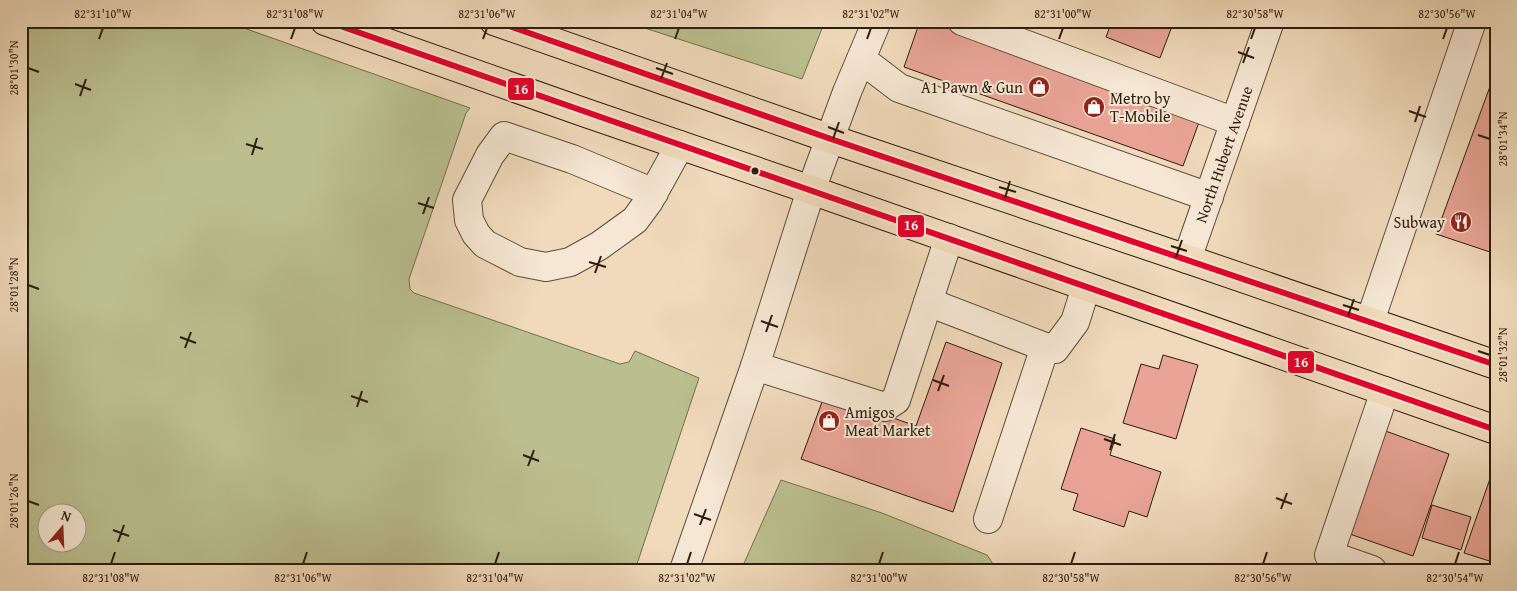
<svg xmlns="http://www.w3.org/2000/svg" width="1517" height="591" font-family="'Gentium Book Plus',serif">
<rect width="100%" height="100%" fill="#f0dabb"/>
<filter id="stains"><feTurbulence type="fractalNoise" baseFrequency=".004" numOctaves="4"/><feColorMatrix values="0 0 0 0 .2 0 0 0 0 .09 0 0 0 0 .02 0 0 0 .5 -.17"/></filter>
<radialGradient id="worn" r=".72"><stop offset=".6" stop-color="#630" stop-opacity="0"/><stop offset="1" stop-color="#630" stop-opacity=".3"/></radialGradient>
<!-- green -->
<path fill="#bbbf8f" stroke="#746e50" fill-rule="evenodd" d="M21,21H224L470,108L466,113L409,279L410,289L414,293L620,364L629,362L635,351L699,378L635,570H21ZM48,514H78V544H48Z
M623,21H825L802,79Z
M781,480L882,513L987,555L997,570H741Z"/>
<!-- building -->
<path fill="#e9a496" stroke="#2d1d11" d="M920,21H941L1202,114L1183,166L904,67Z
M1112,21H1174L1160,58L1106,37Z
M1496,70V254L1436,234Z
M946,342L1002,363L953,512L801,459L825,394L916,426Z
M1163,355L1198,365L1176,439L1123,423L1141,364L1159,369Z
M1081,428L1115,439L1110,455L1161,472L1147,517L1129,511L1124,527L1073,510L1078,494L1061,489Z
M1380,429L1449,454L1413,556L1344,532Z
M1492,473L1496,474V563L1464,553Z
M1432,505L1471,517L1461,550L1422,538Z"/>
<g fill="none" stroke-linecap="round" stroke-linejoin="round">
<!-- minor casing -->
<g stroke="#5e4c3c" stroke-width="30">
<g id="minor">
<path d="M962,21L1235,122"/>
<path d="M861,59L899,88L1209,197"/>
<path d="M654,193L572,159L504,136L490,155L467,200L469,220L476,234L485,244L520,262L546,267L570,262L599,246L635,220L649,201L680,145"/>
<path id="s1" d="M1187,259L1270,21"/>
<path d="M928,302L1045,347L1055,349L1075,322L1086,287"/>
<path d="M1370,321L1472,21"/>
<path d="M755,366L885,407L896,400L949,238"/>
<path d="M988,519L1045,347"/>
<path d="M684,570L755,366L811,190L847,92L877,21"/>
<path d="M1372,570L1329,555L1385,391"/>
</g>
</g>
<!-- major casing -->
<g stroke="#2d1d11" stroke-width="30">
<path id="major" d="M325,21L586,113L811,190L1496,430
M494,21L831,139L1187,259L1496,365"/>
</g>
<!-- minor -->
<use href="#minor" stroke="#f5e7d3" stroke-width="28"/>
<!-- major -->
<use href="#major" stroke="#f0dabb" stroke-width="28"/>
<!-- bus-1 casing -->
<g stroke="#f5e7d3" stroke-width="10">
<path id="bus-1" d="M326,21L1496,430
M495,21L831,139L1496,365"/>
</g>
<!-- bus-1 -->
<use href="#bus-1" stroke="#e4002b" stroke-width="6"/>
</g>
<!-- ticks -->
<path fill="none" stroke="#2d1d11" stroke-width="2" d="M99,39L103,28M291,39L295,28M483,39L487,28M675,39L679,28M867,39L871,28M1059,39L1063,28M1251,39L1255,28M1443,39L1447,28M1238,52L1254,58M1243,63L1249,47M28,68L39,72M656,68L673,74M661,79L667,63M75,84L91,90M80,96L86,79M1409,111L1426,117M1415,122L1420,106M828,127L844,133M1478,135L1490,139M833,139L839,122M246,144L263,149M252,155L257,138M999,187L1016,192M1005,198L1010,181M418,203L434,208M423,214L429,197M1171,246L1187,251M1176,257L1182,240M589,262L606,267M595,273L601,256M28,285L39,289M1343,305L1359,310M1348,316L1354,299M761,321L778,327M766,332L772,315M180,337L196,343M185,348L191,332M1478,351L1490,355M933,380L949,386M938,391L944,375M351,396L368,402M357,407L362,391M1104,439L1121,445M1110,450L1115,434M523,455L539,461M528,466L534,450M1276,498L1292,504M28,501L39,505M1281,509L1287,493M694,514L711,520M700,525L706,509M113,530L129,536M118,542L124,525M111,564L115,552M303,564L307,552M495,564L499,552M687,564L691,552M879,564L883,552M1071,564L1075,552M1263,564L1267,552M1455,564L1459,552"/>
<!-- icons -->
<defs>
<g id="shop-disc" transform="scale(1.125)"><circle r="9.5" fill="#8f2418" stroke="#f5e7d3"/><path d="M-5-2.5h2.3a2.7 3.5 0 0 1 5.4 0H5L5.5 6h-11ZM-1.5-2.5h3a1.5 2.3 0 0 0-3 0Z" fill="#fff"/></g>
<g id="restaurant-disc" transform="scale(1.125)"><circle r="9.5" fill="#8f2418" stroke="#f5e7d3"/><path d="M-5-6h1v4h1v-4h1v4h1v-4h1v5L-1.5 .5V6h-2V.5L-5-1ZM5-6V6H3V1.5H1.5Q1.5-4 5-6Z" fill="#fff"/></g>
</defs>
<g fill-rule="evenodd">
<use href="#shop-disc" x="1039" y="87"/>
<use href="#shop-disc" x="1094" y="107"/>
<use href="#restaurant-disc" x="1461" y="222"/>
<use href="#shop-disc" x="829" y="421"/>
</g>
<!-- markers -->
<circle fill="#2d1d11" stroke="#f5e7d3" stroke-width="2" cx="755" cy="171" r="4.5"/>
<g text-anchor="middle" stroke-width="4" stroke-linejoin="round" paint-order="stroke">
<!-- poi labels -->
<g font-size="16" fill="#2d1d11" stroke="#f5e7d3" text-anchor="end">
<text x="1023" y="93">A1 Pawn &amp; Gun</text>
<text x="1110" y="104" text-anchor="start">Metro by<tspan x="1110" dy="18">T-Mobile</tspan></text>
<text x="1445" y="228">Subway</text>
<text x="845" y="418" text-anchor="start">Amigos<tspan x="845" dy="18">Meat Market</tspan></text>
</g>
<!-- street labels -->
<g font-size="16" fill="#2d1d11" stroke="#f5e7d3">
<text dy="6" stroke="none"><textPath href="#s1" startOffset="111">North Hubert Avenue</textPath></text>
</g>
</g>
<g stroke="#f5e7d3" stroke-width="2">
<rect x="507" y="77" width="28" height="24" rx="5" fill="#e4002b"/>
<rect x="897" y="214" width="28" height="24" rx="5" fill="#e4002b"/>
<rect x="1287" y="350" width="28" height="24" rx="5" fill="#e4002b"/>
</g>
<g font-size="14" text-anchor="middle" font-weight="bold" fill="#fff">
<text x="521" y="94">16</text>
<text x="911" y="230">16</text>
<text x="1301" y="367">16</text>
</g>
<!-- margin -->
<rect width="1517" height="591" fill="none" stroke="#f0dabb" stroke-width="55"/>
<!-- north arrow -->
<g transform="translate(62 528) rotate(19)"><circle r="24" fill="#f5e7d3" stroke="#a59685"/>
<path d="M0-4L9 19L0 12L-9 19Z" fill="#8f2418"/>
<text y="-8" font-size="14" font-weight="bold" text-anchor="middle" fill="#2d1d11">N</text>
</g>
<rect x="28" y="28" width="1462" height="536" fill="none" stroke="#2d1d11" stroke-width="2"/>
<g font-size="12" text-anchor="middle" fill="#2d1d11">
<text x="103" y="18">82°31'10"W</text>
<text x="295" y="18">82°31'08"W</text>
<text x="487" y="18">82°31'06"W</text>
<text x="679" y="18">82°31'04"W</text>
<text x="871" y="18">82°31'02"W</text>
<text x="1063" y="18">82°31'00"W</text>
<text x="1255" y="18">82°30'58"W</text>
<text x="1447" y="18">82°30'56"W</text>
<text transform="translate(14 68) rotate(-90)" y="4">28°01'30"N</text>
<text transform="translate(1503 139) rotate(-90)" y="4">28°01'34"N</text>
<text transform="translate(14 285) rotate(-90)" y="4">28°01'28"N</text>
<text transform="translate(1503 355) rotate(-90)" y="4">28°01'32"N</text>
<text transform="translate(14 501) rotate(-90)" y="4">28°01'26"N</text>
<text x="111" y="582">82°31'08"W</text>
<text x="303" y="582">82°31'06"W</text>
<text x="495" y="582">82°31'04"W</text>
<text x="687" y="582">82°31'02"W</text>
<text x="879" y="582">82°31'00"W</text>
<text x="1071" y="582">82°30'58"W</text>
<text x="1263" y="582">82°30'56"W</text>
<text x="1455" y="582">82°30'54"W</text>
</g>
<rect width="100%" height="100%" filter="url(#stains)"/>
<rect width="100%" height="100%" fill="url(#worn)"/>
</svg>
